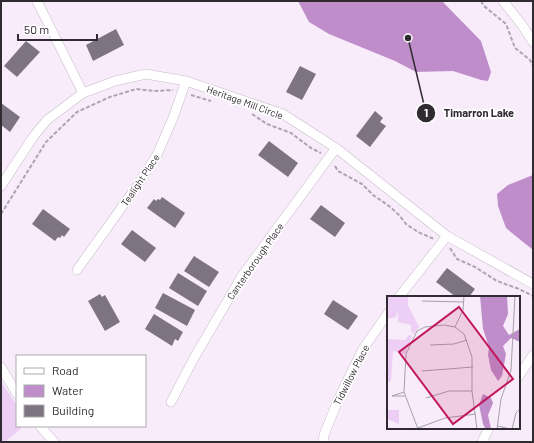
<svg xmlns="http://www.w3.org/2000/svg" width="534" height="443" font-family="Barlow,sans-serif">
<rect width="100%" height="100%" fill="#f8ecfb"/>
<!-- green -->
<path fill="#edcef4" d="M1,381L17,406V426H24L5,442H1Z"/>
<!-- water -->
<path fill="#bf8eca" d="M298,1H442L481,41L491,72L488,81L481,80L453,71L416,72L395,61L329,34L309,22Z
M533,175V250L506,228L498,206L497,194L508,185Z"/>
<!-- building -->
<path fill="#7e7380" d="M116,29L124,45L93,61L86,45Z
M26,41L40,52L17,77L4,66Z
M300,66L316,74L302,100L286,92Z
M1,103L20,117L10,132L1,125Z
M375,111L383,118L380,122L386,126L370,147L356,136Z
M269,141L298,163L288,177L258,155Z
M162,197L185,213L175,228L147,208L154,199L156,201L158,199L160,200Z
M321,205L345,223L335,237L310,219Z
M43,209L70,229L64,237L62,235L60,238L58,237L55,241L32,224Z
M132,230L156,248L145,262L121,244Z
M194,256L219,272L209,287L184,271Z
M447,268L475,289L469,297H456L436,282Z
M178,273L207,291L198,306L169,288Z
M163,293L195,310L187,326L155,308Z
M100,294L102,297L105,295L120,322L105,331L88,301Z
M333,300L358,316L348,330L324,314Z
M154,314L183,332L178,341L175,339L172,346L145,329Z"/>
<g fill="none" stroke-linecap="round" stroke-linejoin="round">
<!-- street casing -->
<g stroke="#c7bbca" stroke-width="10">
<path id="street" d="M37,1L83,93
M503,1L522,25L533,42
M1,186L33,137L47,120L83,93L115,81L146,74L186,81L283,114L336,148L447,236L533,284
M77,270L137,186L157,155L173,118L186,81
M399,297L447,236
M1,367L17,394
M519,376L533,355
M171,402L194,358L242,276L336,148
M40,426L54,442
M323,442L324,435L338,400L363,349L388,313
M482,442L489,428"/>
</g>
<!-- path -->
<path stroke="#aea4b0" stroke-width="2" stroke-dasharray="4 2" stroke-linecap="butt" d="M481,1L484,6L506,24L515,48L530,60L533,66
M191,95L211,101
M252,114L267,124L291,133L311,148L321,153
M335,166L338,171L362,184L373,195L389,206L399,215L406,224L418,232L434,239
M1,214L46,142L77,112L110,97L136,89L154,91L173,90
M450,248L457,259L475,267L497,281L519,289L533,296"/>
<!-- street -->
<use href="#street" stroke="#fff" stroke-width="9"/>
</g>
<g text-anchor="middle" stroke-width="3.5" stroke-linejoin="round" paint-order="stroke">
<!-- street labels -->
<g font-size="10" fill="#302b31" stroke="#fff">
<text transform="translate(245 102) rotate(20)" y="4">Heritage Mill Circle</text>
<text transform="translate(140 180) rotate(-56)" y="4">Tealight Place</text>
<text transform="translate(255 261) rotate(-55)" y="4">Canterborough Place</text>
<text transform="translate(351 375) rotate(-63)" y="4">Tidwillow Place</text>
</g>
</g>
<!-- overview -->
<g transform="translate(387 296)">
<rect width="133" height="133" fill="#f8ecfb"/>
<path d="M0,0H21V9L32,31L27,38L24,36V29L11,26V14L9,21L0,23ZM22,39L25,40L18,58L6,55L4,85L0,87V43L18,44ZM0,114H12V128L0,123Z" fill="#edcef4"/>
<path d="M93,0H120L121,18L116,30L122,39L133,33V46L124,42L116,50L119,58L115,80L111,85L104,74L101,59L102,51L96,33ZM96,98L104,102L106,107L101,119L104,133L98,132L96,128L92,109Z" fill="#bf8eca"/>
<path fill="none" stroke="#a89faa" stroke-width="1" d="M35,5L77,6M68,31L76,14L77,0M43,49L67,48L80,44M35,75L86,71M17,96L5,100H18M39,102L62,95H85M111,130L123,133M31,132L58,122L89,118M31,133L17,96L19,58L30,35L38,31L57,29L68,31L77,38L85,61V95L90,133M110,133L114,103L124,74L128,0M125,133L129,117L133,113"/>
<path fill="#c2185b" fill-opacity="0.15" stroke="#c2185b" stroke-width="2" d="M72,11L126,83L66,128L12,56Z"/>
<rect width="133" height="133" fill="none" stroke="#302b31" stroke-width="2"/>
</g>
<!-- callouts -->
<path fill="none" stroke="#302b31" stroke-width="1.5" d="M408 38L426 113"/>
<g fill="#302b31" stroke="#fff" stroke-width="1.5">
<circle cx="408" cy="38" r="4"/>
<circle cx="426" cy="113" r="10"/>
</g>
<g font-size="12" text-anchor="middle" font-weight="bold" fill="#fff">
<text x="426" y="117">1</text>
</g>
<g font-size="11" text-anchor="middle" font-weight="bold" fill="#302b31" stroke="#fff" stroke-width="3.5" stroke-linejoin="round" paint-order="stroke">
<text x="479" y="117">Timarron Lake</text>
</g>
<!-- border -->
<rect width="534" height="443" fill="none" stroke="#302b31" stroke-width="4"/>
<!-- legend -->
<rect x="16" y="355" width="130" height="72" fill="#ffffff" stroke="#acaaad"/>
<rect x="24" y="368" width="20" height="6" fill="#ffffff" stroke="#acaaad"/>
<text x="52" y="375" font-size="12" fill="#302b31">Road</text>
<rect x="24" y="385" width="20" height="12" fill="#bf8eca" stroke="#acaaad"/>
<text x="52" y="395" font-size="12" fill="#302b31">Water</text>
<rect x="24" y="405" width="20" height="12" fill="#7e7380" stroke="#acaaad"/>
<text x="52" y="415" font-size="12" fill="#302b31">Building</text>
<!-- scale -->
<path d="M18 34v6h79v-6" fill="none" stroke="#302b31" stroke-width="2"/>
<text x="24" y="34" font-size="12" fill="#302b31" stroke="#ffffff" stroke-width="3" paint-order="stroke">50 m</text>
</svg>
